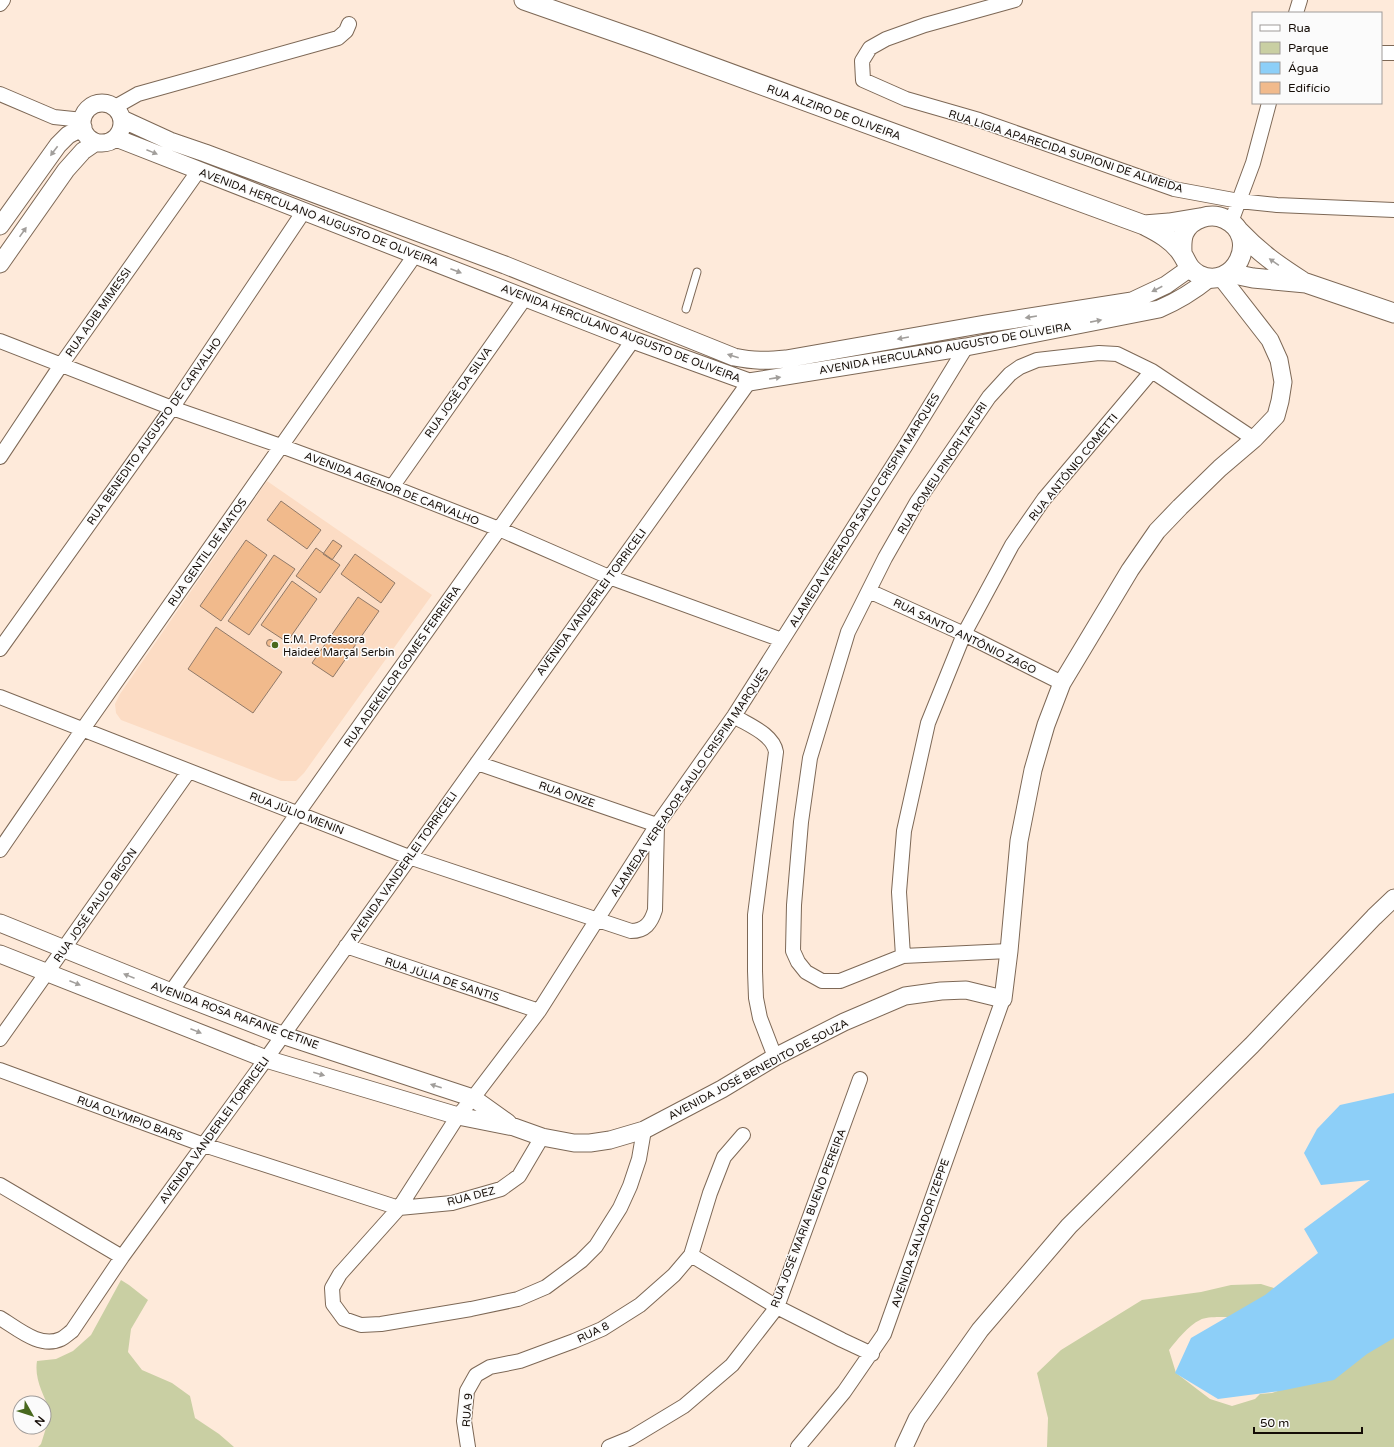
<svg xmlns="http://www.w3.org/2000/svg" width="1394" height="1447" font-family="'Varela Round',sans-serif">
<rect width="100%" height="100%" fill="#feeada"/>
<!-- built -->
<path fill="#fcdcc4" d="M267,481L432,595L304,773L296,781H281L121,720L116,713L115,704L120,694Z"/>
<!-- green -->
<path fill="#c9cfa3" d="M121,1280L129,1285L148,1300L131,1329L128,1352L142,1370L172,1383L190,1396L195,1418L219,1434L234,1447H38L41,1444L51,1412C44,1396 34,1379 37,1361L56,1359L73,1351L91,1335Z
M1261,1284L1277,1289L1246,1318C1234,1318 1210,1315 1200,1320C1189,1325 1176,1341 1169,1350L1176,1373L1210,1399L1232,1406L1255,1399L1260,1394L1272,1393L1318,1377L1394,1334V1447H1047L1048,1418L1037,1373L1061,1350L1142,1300L1201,1292L1231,1285Z"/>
<!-- water -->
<path fill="#8dcff8" d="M1394,1093V1338L1367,1354L1334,1380L1280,1391L1218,1399L1175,1373L1191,1338L1265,1295L1318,1253L1304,1229L1370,1180L1321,1185L1304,1153L1317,1129L1340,1105Z"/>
<!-- building -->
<path fill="#f1ba8c" stroke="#907968" d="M281,501L321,530L307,549L267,520Z
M246,540L267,555L221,621L200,606Z
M333,540L342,546L332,560L323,554Z
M316,548L340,565L320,593L296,576Z
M355,554L395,583L381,603L341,574Z
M274,555L295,569L249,635L228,621Z
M292,581L317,599L287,642L261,625Z
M358,597L379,611L333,677L312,663Z
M216,627L282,672L253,713L188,669Z
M266.5 643a3.5 3.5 0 1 1 7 0a3.5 3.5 0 1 1-7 0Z"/>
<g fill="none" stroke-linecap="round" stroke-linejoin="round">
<!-- service casing -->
<g stroke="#7d6856" stroke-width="9">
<path id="service" d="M686,309L697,272"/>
</g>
<!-- minor casing -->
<g stroke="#7d6856" stroke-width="16">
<path id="minor" d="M1015,0L925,25L886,39L870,48L862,61L863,80L906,99L979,120L1174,189L1239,201L1277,205L1394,210
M0,4L3,0
M1296,13L1300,0
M1381,53H1394
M0,94L54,117L83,120
M115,107L138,94L338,38L346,31L349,24
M1231,222L1253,163L1269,103
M0,341L172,408L281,446L392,487L499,529L609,577L782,640
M0,457L61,365L199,170
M392,487L525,298
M869,591L964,634L1062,683
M0,649L172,408L304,211
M0,697L409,857L631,931C645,931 651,923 655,910L657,825L477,763
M734,716C748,725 773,734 776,752L755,915V971L756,998L760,1018L775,1057
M0,850L83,729L415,255
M346,946L539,1011
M1009,951L903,956L840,981H822L806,972L798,962L793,951L794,905L801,822L810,758L848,632L885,558L917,502L989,397L1010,374L1020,367L1037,360L1099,353L1117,354L1152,371L1254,439
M903,956L899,892L904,831L928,723L964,634L1012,545L1044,499L1152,371
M171,992L633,340
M0,1039L189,771
M0,1070L204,1145L399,1208L452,1203L501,1189L519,1176L542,1137
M644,1130L639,1159L630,1186L620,1208L596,1246L581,1261L546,1287L518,1299L471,1309L381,1324L361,1325L344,1319L333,1304L332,1288L340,1274L399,1208L458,1116L473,1098L539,1011L657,825L734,716L906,445L966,347
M0,1185L122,1257
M691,1255L777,1307L842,1340L872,1354
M0,1318C17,1328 40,1349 61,1339C65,1337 69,1333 72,1331L122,1257L266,1059L749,382
M468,1447L464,1421L467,1391L476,1375L490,1367L520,1361L574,1341L602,1329L640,1305L674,1275L691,1255L710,1193L724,1157L743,1135
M609,1447L631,1438L684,1406L732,1365L777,1307L860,1079
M798,1447L844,1392L884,1334L1003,999"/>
</g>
<!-- tertiary casing -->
<g stroke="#7d6856" stroke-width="19">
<path id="tertiary" d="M82 123a20 20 0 1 1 40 0a20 20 0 1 1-40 0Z
M122,119L170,141L205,153L505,265L734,357C754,361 766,361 786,359L985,324L1132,301L1166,285L1190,268
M116,138L633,340L749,382L966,347L1159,309C1178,301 1194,291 1210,278
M0,226L58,145L68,135L83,127
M0,264L66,170L83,151L96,142
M0,923L171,992L282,1035L473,1098L508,1123
M0,954L266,1059L458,1116L514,1127L542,1137L574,1143H590L610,1140L644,1130L722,1089L775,1057L844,1022L905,996L941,991L966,990L1003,999L1009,951L1019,841L1033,770L1046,725L1062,683L1130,570L1157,531L1180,507L1220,468L1254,439L1276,416L1280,401L1283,382L1279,360L1270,340L1221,277
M904,1447L917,1419L980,1330L1069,1226L1252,1045L1374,917L1394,898"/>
</g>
<!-- secondary casing -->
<g stroke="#7d6856" stroke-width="21">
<path id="secondary" d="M524,0L650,44L1144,225C1158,232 1173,240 1182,254C1188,263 1188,269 1199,275C1234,292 1262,237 1225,219C1211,212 1191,218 1184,233C1181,240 1182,247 1182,254
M1144,225L1169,223L1199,218
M1239,231C1260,253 1277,265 1302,281
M1229,273L1253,278L1306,283L1394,313"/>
</g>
<!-- service -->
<use href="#service" stroke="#fff" stroke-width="7"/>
<!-- minor -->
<use href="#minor" stroke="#fff" stroke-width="14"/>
<!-- tertiary -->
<use href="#tertiary" stroke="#fff" stroke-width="17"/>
<!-- secondary -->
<use href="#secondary" stroke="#fff" stroke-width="19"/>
</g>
<!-- one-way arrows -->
<defs><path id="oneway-solid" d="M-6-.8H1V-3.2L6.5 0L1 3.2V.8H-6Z"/></defs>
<g fill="#a19e9b">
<use href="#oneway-solid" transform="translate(54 151) rotate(127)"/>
<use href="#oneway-solid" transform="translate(152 152) rotate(22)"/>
<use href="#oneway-solid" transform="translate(23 232) rotate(-55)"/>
<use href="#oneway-solid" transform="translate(1274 262) rotate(-145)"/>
<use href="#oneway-solid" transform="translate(456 271) rotate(21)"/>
<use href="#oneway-solid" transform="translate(1157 289) rotate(153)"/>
<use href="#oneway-solid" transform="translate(1031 317) rotate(171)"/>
<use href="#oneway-solid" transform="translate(1096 321) rotate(-11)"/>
<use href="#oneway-solid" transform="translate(903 338) rotate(170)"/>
<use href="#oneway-solid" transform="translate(733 356) rotate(-162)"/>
<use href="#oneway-solid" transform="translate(775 378) rotate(-9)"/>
<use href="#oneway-solid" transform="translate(129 976) rotate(-158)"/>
<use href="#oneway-solid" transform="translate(75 983) rotate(22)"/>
<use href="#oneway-solid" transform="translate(196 1031) rotate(22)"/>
<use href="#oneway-solid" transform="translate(319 1074) rotate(16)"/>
<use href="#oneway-solid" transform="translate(436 1086) rotate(-162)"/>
</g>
<!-- markers -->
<circle fill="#48681e" stroke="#fbfbfb" stroke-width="1.5" cx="275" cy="645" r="4"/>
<g text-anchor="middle" stroke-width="3" stroke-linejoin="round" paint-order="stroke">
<!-- street labels -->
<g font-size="11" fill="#140c06" stroke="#fbfbfb">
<text transform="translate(834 112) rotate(20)" y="4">RUA ALZIRO DE OLIVEIRA</text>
<text transform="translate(1066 151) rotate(18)" y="4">RUA LIGIA APARECIDA SUPIONI DE ALMEIDA</text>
<text transform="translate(319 217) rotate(21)" y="4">AVENIDA HERCULANO AUGUSTO DE OLIVEIRA</text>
<text transform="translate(98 312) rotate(-55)" y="4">RUA ADIB MIMESSI</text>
<text transform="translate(621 333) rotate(21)" y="4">AVENIDA HERCULANO AUGUSTO DE OLIVEIRA</text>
<text transform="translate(945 348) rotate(-10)" y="4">AVENIDA HERCULANO AUGUSTO DE OLIVEIRA</text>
<text transform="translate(458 392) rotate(-55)" y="4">RUA JOSÉ DA SILVA</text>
<text transform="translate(154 431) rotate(-55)" y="4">RUA BENEDITO AUGUSTO DE CARVALHO</text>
<text transform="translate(1073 467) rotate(-51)" y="4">RUA ANTÔNIO COMETTI</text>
<text transform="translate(942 468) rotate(-57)" y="4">RUA ROMEU PINORI TAFURI</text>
<text transform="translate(392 488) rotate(21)" y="4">AVENIDA AGENOR DE CARVALHO</text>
<text transform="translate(864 510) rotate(-58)" y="4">ALAMEDA VEREADOR SAULO CRISPIM MARQUES</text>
<text transform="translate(207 552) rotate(-55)" y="4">RUA GENTIL DE MATOS</text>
<text transform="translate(591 602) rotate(-54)" y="4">AVENIDA VANDERLEI TORRICELI</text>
<text transform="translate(965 636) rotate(26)" y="4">RUA SANTO ANTÔNIO ZAGO</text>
<text transform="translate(402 666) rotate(-55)" y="4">RUA ADEKEILOR GOMES FERREIRA</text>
<text transform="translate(689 782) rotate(-56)" y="4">ALAMEDA VEREADOR SAULO CRISPIM MARQUES</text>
<text transform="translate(567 794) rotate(19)" y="4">RUA ONZE</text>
<text transform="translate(297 813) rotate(21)" y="4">RUA JÚLIO MENIN</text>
<text transform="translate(403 866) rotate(-55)" y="4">AVENIDA VANDERLEI TORRICELI</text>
<text transform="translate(95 905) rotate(-55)" y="4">RUA JOSÉ PAULO BIGON</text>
<text transform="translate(442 979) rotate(18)" y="4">RUA JÚLIA DE SANTIS</text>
<text transform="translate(235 1015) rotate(20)" y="4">AVENIDA ROSA RAFANE CETINE</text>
<text transform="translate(758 1069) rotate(-28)" y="4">AVENIDA JOSÉ BENEDITO DE SOUZA</text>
<text transform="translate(130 1118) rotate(20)" y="4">RUA OLYMPIO BARS</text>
<text transform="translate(214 1130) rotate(-54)" y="4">AVENIDA VANDERLEI TORRICELI</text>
<text transform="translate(471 1196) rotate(-14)" y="4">RUA DEZ</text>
<text transform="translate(808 1218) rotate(-69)" y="4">RUA JOSÉ MARIA BUENO PEREIRA</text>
<text transform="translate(920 1233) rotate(-71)" y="4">AVENIDA SALVADOR IZEPPE</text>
<text transform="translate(593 1332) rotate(-26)" y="4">RUA 8</text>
<text transform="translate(467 1410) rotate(-86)" y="4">RUA 9</text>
</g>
<!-- poi labels -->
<g font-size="11" fill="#140c06" stroke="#fbfbfb" text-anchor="start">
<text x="283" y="643">E.M. Professora<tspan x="283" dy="13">Haideé Marçal Serbin</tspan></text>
</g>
</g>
<!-- legend -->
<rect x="1252" y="12" width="130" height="92" fill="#fbfbfb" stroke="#9f9b99"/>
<rect x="1260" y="25" width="20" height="6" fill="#ffffff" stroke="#9f9b99"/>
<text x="1288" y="32" font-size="12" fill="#140c06">Rua</text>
<rect x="1260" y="42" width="20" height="12" fill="#c9cfa3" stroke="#9f9b99"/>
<text x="1288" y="52" font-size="12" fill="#140c06">Parque</text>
<rect x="1260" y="62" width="20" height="12" fill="#8dcff8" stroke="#9f9b99"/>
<text x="1288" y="72" font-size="12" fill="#140c06">Água</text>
<rect x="1260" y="82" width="20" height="12" fill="#f1ba8c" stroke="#9f9b99"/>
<text x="1288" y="92" font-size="12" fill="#140c06">Edifício</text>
<!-- north arrow -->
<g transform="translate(32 1415) rotate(129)"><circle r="19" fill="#fbfbfb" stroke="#9f9b99"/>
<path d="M0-3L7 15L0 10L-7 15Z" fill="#48681e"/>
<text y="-6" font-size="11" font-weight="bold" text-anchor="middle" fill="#140c06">N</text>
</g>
<!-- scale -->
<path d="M1254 1427v6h108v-6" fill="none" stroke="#140c06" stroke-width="2"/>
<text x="1260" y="1427" font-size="12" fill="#140c06" stroke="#fbfbfb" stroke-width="3" paint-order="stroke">50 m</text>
</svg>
